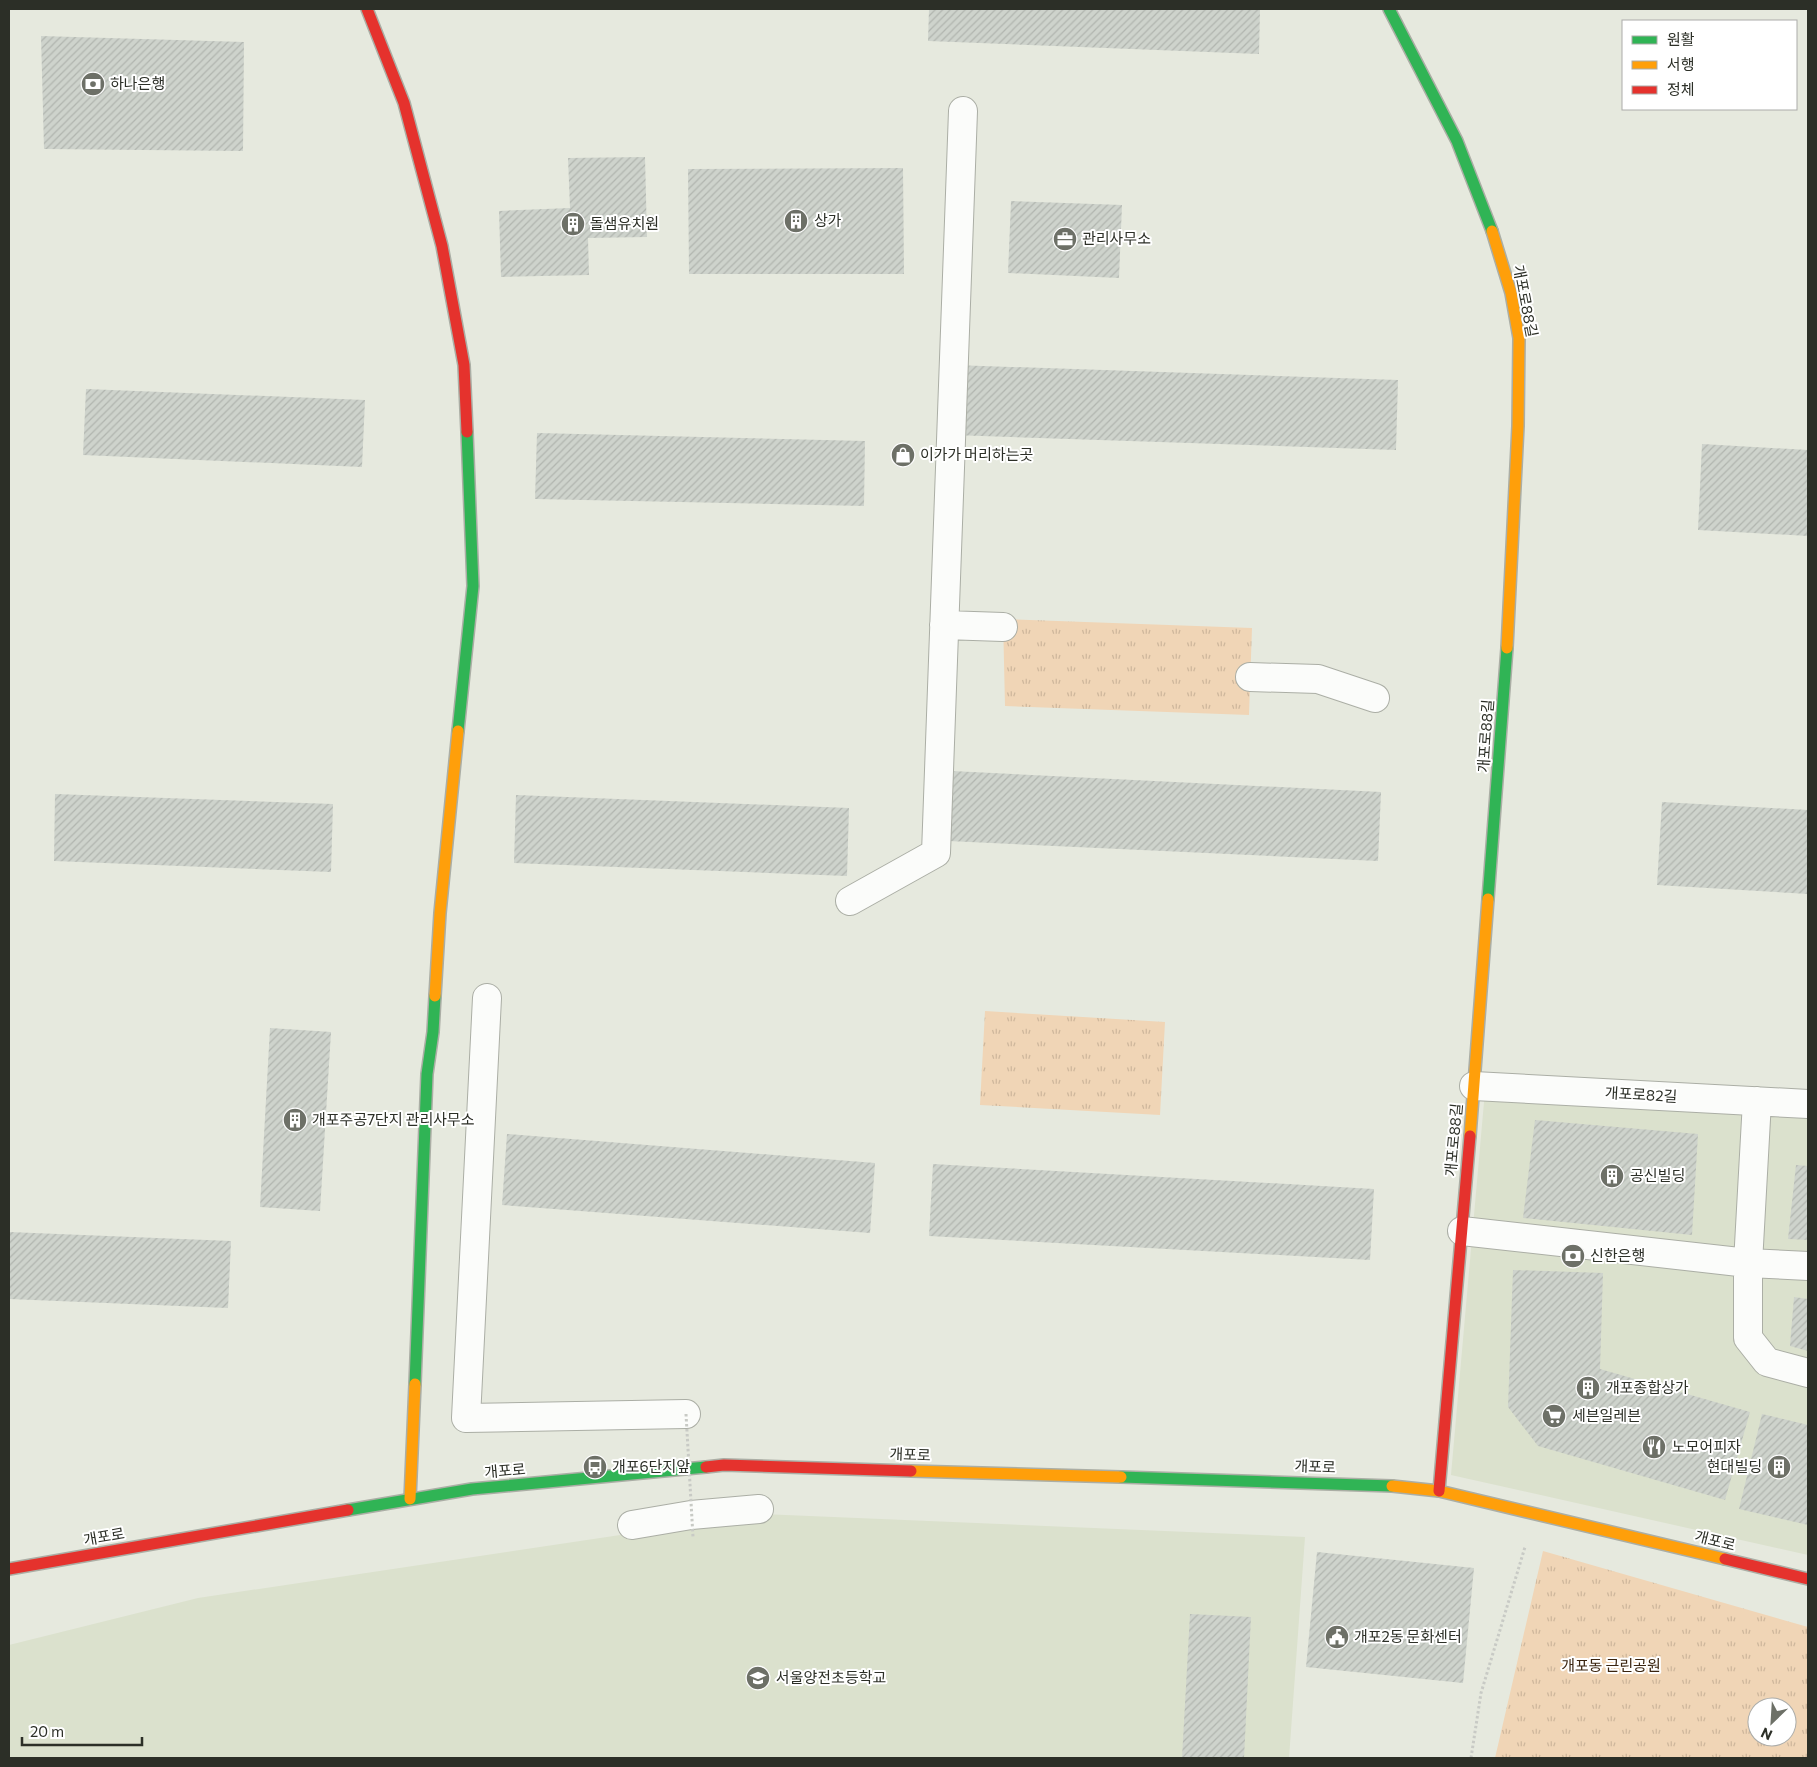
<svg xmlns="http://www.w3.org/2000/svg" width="1817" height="1767" font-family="Commissioner,'Noto Sans KR',sans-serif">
<defs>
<pattern id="grass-tufts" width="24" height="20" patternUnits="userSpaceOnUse" patternTransform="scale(1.25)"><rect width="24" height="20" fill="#f0d5b6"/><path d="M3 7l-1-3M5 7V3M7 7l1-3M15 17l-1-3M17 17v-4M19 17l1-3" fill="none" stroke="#ceb79c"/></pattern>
<pattern id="building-hatch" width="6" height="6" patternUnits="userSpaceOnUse" patternTransform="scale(1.25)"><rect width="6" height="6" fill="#ced3cc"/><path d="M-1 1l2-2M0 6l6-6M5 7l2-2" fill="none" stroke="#b1b5af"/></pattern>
</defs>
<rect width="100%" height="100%" fill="#e6e9de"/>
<!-- built -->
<path fill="#dbe1cd" d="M1485,1091L1808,1114V1555L1451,1475Z
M761,1514L1305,1537L1289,1758H9V1645L198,1598Z"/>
<!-- grass -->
<path fill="url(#grass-tufts)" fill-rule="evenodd" d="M1003,619L1252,628L1249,715L1005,706Z
M985,1011L1165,1022L1160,1115L980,1105Z
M1543,1551L1808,1627V1758H1495ZM1757,1707H1787V1737H1757Z"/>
<!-- building -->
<path fill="url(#building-hatch)" d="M929,9H1260L1259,54L928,41Z
M41,36L244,42L243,151L44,149Z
M645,157L647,237L588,238L589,275L501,277L499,211L570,208L568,158Z
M903,168L904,274H689L688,169Z
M1011,201L1122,205L1119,278L1008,273Z
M954,365L1398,380L1396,450L952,435Z
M86,389L365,400L362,467L83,455Z
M537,433L865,441L864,506L535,499Z
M1702,444L1808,450V536L1698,530Z
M952,771L1381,792L1378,861L948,841Z
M55,794L333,804L331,872L54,861Z
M516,795L849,808L847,876L514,863Z
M1662,802L1808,810V894L1657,885Z
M270,1028L331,1032L320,1211L260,1207Z
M1535,1120L1698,1134L1692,1235L1523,1218Z
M507,1134L875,1163L870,1233L502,1205Z
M933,1164L1374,1189L1370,1260L929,1236Z
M1796,1165L1808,1166V1240L1788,1239Z
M9,1232L231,1241L228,1308L9,1299Z
M1513,1270L1603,1273L1600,1369L1750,1412L1725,1500L1538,1446L1508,1407Z
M1794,1297L1808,1299V1351L1790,1346Z
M1762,1414L1808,1425V1525L1739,1509Z
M1317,1552L1474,1568L1463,1683L1306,1667Z
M1190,1614L1251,1617L1244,1758H1182Z"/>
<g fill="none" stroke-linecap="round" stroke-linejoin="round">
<!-- street casing -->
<g stroke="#abaea5" stroke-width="30">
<path id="street" d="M944,625L1003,627
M1250,677L1318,679L1375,698
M850,901L936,853L963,111
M487,998L466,1418L686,1414
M1474,1086L1808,1104
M1757,1101L1748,1263V1338L1767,1362L1808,1373
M1462,1231L1748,1263L1808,1266
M632,1525L691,1515L759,1509"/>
</g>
<!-- fast casing -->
<g stroke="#abaea5" stroke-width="14">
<path id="fast" d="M1389,9L1457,141L1492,231
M458,731L473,586L467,432
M1488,899L1507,648
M415,1384L427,1074L433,1032L435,996
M1121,1477L1392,1486
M348,1510L472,1489L706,1467"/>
</g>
<!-- slow casing -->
<g stroke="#abaea5" stroke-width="14">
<path id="slow" d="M1492,231L1511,293L1519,338L1518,426L1507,648
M435,996L440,913L458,731
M1470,1136L1488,899
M911,1471L1121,1477
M1392,1486L1439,1491L1725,1559
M410,1499L415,1384"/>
</g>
<!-- jam casing -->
<g stroke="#abaea5" stroke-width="14">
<path id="jam" d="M367,9L404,103L442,246L464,365L467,432
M706,1467L724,1465L911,1471
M1439,1491L1470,1136
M1725,1559L1808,1579
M9,1569L348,1510"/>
</g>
<!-- path -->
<path stroke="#c8cac5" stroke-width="3" stroke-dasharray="2.5 2.5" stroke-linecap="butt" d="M1471,1758L1481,1693L1525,1547"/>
<!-- street -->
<use href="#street" stroke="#fbfcfa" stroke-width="28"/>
<!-- fast -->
<use href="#fast" stroke="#30b455" stroke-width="11"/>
<!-- slow -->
<use href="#slow" stroke="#ff9f0a" stroke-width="11"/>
<!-- jam -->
<use href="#jam" stroke="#e5322d" stroke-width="11"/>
<!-- path-bridge -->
<path stroke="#c8cac5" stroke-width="3" stroke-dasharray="2.5 2.5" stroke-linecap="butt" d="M686,1414L693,1537"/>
</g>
<!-- icons -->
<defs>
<g id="bank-disc" transform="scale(1.25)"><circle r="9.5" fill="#6d7067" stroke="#fff"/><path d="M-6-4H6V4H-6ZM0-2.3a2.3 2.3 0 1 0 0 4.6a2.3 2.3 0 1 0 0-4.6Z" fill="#fff"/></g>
<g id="building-disc" transform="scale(1.25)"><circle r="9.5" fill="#6d7067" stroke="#fff"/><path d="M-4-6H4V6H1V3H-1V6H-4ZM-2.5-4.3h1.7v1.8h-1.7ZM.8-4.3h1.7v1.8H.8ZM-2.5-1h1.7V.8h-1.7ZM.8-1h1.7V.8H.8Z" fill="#fff"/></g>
<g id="office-disc" transform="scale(1.25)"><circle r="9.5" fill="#6d7067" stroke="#fff"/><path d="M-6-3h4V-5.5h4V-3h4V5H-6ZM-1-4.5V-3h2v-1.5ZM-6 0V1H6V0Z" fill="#fff"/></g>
<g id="shop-disc" transform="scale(1.25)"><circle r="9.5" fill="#6d7067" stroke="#fff"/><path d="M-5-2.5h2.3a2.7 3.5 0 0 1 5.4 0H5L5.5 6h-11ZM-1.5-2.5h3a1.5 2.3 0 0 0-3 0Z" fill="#fff"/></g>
<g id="supermarket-disc" transform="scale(1.25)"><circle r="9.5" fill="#6d7067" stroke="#fff"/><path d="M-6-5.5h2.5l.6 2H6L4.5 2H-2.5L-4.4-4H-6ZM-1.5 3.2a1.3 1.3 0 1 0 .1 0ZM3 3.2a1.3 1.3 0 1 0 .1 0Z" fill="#fff"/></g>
<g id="restaurant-disc" transform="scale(1.25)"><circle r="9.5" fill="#6d7067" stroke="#fff"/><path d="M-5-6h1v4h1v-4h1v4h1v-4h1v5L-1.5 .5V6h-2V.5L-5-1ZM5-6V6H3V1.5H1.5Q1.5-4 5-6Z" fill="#fff"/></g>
<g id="bus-disc" transform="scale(1.25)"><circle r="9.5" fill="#6d7067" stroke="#fff"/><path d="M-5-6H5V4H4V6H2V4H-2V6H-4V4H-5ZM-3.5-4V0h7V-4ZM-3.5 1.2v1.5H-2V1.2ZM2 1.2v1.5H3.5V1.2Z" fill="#fff"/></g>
<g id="civic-disc" transform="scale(1.25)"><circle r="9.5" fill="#6d7067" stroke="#fff"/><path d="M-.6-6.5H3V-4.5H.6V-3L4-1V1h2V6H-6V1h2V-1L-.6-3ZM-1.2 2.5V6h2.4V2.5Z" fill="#fff"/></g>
<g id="school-disc" transform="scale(1.25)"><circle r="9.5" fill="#6d7067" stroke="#fff"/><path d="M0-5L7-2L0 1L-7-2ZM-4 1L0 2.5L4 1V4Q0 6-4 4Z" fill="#fff"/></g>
</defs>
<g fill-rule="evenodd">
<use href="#bank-disc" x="93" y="84"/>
<use href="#building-disc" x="796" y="221"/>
<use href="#building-disc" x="573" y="224"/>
<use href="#office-disc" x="1065" y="239"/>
<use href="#shop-disc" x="903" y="455"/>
<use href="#building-disc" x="295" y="1120"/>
<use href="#building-disc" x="1612" y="1176"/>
<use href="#bank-disc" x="1573" y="1256"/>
<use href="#building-disc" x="1588" y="1388"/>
<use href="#supermarket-disc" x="1554" y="1416"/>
<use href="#restaurant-disc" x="1654" y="1447"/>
<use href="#bus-disc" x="595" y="1467"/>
<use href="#building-disc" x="1779" y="1467"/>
<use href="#civic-disc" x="1337" y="1637"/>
<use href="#school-disc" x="758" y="1678"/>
</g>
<g text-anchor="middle" stroke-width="4" stroke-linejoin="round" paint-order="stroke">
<!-- poi labels -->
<g font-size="15" fill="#2c2f27" stroke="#fff" text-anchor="start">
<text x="110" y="89">하나은행</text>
<text x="814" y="226">상가</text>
<text x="590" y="229">돌샘유치원</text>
<text x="1082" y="244">관리사무소</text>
<text x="920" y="460">이가가 머리하는곳</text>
<text x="312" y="1125">개포주공7단지 관리사무소</text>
<text x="1630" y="1181">공신빌딩</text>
<text x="1590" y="1261">신한은행</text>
<text x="1606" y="1393">개포종합상가</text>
<text x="1572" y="1421">세븐일레븐</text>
<text x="1672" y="1452">노모어피자</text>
<text x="612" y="1472">개포6단지앞</text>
<text x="1762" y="1472" text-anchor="end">현대빌딩</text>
<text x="1354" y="1642">개포2동 문화센터</text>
<text x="776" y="1683">서울양전초등학교</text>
</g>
<!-- street labels -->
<g font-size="15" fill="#2c2f27" stroke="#fff">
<text transform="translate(1525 301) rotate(79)" y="5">개포로88길</text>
<text transform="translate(1486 736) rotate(-86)" y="5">개포로88길</text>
<text transform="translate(1641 1095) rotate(3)" y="5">개포로82길</text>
<text transform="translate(1454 1140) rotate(-85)" y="5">개포로88길</text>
<text transform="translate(910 1455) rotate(2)" y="5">개포로</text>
<text transform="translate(1315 1467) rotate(2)" y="5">개포로</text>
<text transform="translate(505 1471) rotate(-5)" y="5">개포로</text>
<text transform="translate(104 1537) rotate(-10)" y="5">개포로</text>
<text transform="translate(1715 1541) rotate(14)" y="5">개포로</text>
</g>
<!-- park labels -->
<g font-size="15" fill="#3a240f" stroke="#fff">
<text x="1611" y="1671">개포동 근린공원</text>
</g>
</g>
<!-- border -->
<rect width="1817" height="1767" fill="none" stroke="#2c2f27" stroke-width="20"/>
<!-- legend -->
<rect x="1622" y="20" width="175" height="90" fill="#ffffff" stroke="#abaca9"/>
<rect x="1632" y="36" width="25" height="8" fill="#30b455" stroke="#abaca9"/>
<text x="1667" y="45" font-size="15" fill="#2c2f27">원활</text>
<rect x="1632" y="61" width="25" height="8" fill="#ff9f0a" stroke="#abaca9"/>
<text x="1667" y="70" font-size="15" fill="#2c2f27">서행</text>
<rect x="1632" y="86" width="25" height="8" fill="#e5322d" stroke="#abaca9"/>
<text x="1667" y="95" font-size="15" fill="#2c2f27">정체</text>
<!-- north arrow -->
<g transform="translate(1772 1722) rotate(205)"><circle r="24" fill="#ffffff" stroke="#abaca9"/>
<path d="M0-4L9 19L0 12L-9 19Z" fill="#6d7067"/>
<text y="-8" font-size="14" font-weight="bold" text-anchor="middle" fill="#2c2f27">N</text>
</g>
<!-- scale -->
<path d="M22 1737v8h120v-8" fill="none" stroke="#2c2f27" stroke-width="2.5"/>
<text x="30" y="1737" font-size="15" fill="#2c2f27" stroke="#ffffff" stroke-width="4" paint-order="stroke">20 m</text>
</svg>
